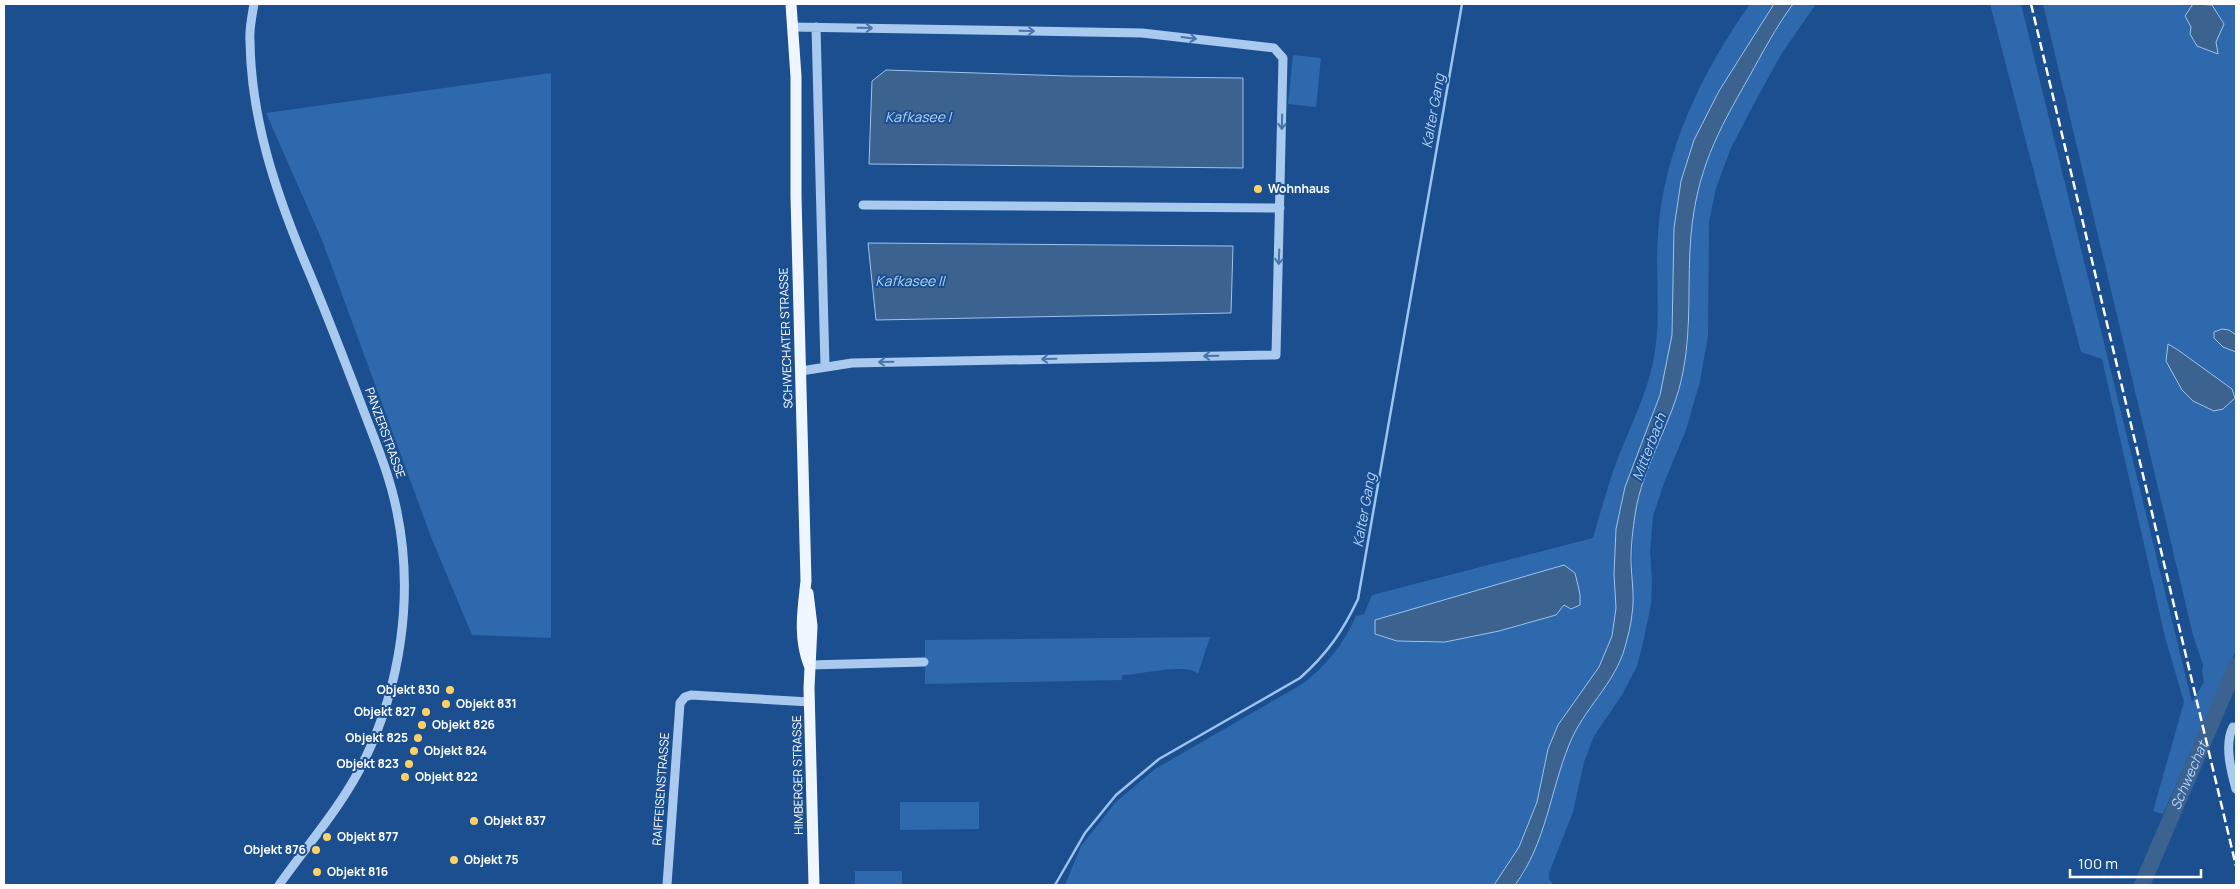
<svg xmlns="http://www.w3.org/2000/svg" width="2240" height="889" font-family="Manrope,sans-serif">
<rect width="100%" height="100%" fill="#1b4f8f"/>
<!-- green -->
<path fill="#2e69ad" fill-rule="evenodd" d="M1750,4H1774L1719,91L1694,140L1681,181L1674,228L1672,335L1660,395L1625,487L1616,529L1614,574L1616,608L1612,636L1599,667L1548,749L1537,802L1519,847L1494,885H1065L1081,846L1116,802L1155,769L1304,683C1328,663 1343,645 1356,616L1364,614L1372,595L1593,538C1600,514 1607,489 1615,466C1629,428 1649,392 1655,351C1661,312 1655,273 1658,234C1663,152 1703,70 1750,4ZM1575,573L1580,594V605L1571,609L1564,605L1556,615L1499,631L1445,642L1397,641Z
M1793,4H1816L1782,53L1756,100L1731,148L1716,188L1709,222L1708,336L1700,381L1686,430L1664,483L1653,516L1650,552L1652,581L1651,605L1643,643L1637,666L1622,695L1594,736L1584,762L1573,812L1549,873V879L1553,884L1558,885H1515L1525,872C1535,843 1545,813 1555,784C1562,765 1567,745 1577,727C1592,700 1615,679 1624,648C1638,603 1628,560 1635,515C1643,466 1672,422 1683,374C1693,328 1687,281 1691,235C1697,169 1718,132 1750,75C1763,51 1777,27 1793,4Z
M1990,4H2021L2192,702L2204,682L2202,672L2203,665L2193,635L2043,4H2236V651L2163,814L2153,811L2184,702L2165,637L2102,359L2081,352Z
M1293,55L1321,58L1316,107L1288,104Z
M551,73V638L472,635L431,537L322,240L266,113Z
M1210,637L1198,674C1188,662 1139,675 1122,675V680L925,684V640Z
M900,802H979V829L900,830Z
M855,871H902V885H855Z"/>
<!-- water -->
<path fill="#3c6290" stroke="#9cc4f0" d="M1774,4H1793C1776,27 1763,52 1749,77C1717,133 1697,170 1691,235C1687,281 1692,327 1683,372C1674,421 1642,465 1635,515C1633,529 1631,544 1631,558C1631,577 1635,595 1632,614C1631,625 1628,636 1625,647C1615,684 1583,709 1569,745C1550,792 1546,843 1515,885H1494L1519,847L1537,802L1548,749L1558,725L1599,667L1612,636L1616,608L1614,574L1616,529L1625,487L1660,395L1672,335L1674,228L1681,181L1694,140L1719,91Z
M2193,4L2212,5L2224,24L2216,42L2218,54L2197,46L2190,34L2191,27L2185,16Z
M886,70L1068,76L1243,78V168L869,164L872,81Z
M868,243L1233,246L1231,313L876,320Z
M2222,329L2229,330L2236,335V352L2223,347L2214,338V332Z
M2168,344L2178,350L2232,389L2235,398L2223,409L2214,411L2193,401L2182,390L2166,361Z
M1564,565L1575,573L1580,594V605L1571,609L1564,605L1556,615L1499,631L1445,642L1397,641L1375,634V620Z"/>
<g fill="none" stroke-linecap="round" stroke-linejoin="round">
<!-- stream -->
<path stroke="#9cc4f0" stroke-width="2.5" d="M1055,885L1085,833L1116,795L1159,759L1300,678C1327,654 1343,631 1358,599L1462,4"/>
<!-- river -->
<path stroke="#3c6290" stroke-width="16" id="s1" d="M2142,885L2236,666"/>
<!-- minor -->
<path stroke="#a9c9ee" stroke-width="9" d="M254,4C252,16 249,29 250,41C251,118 275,190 304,260C325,309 344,359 363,409C376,443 390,476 397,512C414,595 401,685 364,761C342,806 308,844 279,885
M792,27L1142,33L1274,48L1283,58L1276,355L852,363L801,371
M816,27L825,366
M863,205L1280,208
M809,665L924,662
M2236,728L2233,727C2224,744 2231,771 2236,789
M667,885L680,703L685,697L691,695L810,702"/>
<!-- major -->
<path stroke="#f0f6ff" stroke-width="11" d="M791,4L796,77V197L806,581C803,609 798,637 809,665
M808,593L812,626L809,688L814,885"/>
<!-- rail -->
<path stroke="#fff" stroke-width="2.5" stroke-dasharray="9 4" stroke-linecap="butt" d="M2031,4L2236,866"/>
</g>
<!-- one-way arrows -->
<defs><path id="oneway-shaft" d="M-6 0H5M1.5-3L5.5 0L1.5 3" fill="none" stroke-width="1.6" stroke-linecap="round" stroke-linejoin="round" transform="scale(1.25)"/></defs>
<g stroke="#4674ac">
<use href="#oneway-shaft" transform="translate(865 28) rotate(1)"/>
<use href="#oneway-shaft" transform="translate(1027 31) rotate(1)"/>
<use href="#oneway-shaft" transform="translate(1189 38) rotate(7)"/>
<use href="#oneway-shaft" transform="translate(1282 122) rotate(91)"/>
<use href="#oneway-shaft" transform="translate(1279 257) rotate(92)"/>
<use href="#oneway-shaft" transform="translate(1211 356) rotate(179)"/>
<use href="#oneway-shaft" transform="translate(1049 359) rotate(179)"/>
<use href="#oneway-shaft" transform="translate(886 362) rotate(179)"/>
</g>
<!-- markers -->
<g fill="#ffd166" stroke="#1b4f8f" stroke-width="2">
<circle cx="1258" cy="189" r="5"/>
<circle cx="450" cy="690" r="5"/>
<circle cx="446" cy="704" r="5"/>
<circle cx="426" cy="712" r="5"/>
<circle cx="422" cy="725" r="5"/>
<circle cx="418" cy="738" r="5"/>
<circle cx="414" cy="751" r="5"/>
<circle cx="409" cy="764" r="5"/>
<circle cx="405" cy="777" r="5"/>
<circle cx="474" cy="821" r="5"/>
<circle cx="327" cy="837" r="5"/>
<circle cx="316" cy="850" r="5"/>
<circle cx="454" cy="860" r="5"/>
<circle cx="317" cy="872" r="5"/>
</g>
<g text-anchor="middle" stroke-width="4" stroke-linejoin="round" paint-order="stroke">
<!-- poi labels -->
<g font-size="12" font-weight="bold" fill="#fff" stroke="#1b4f8f" text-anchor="start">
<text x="1268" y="193">Wohnhaus</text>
<text x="440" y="694" text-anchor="end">Objekt 830</text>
<text x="456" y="708">Objekt 831</text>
<text x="416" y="716" text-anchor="end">Objekt 827</text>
<text x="432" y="729">Objekt 826</text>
<text x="408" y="742" text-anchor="end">Objekt 825</text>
<text x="424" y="755">Objekt 824</text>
<text x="399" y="768" text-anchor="end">Objekt 823</text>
<text x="415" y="781">Objekt 822</text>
<text x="484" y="825">Objekt 837</text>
<text x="337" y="841">Objekt 877</text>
<text x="306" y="854" text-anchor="end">Objekt 876</text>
<text x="464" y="864">Objekt 75</text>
<text x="327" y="876">Objekt 816</text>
</g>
<!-- street labels -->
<g font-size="12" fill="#fff" stroke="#1b4f8f">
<text transform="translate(786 338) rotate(-92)" y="4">SCHWECHATER STRASSE</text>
<text transform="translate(385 433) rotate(70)" y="4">PANZERSTRASSE</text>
<text transform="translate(798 775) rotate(-91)" y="4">HIMBERGER STRASSE</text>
<text transform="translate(661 789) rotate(-86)" y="4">RAIFFEISENSTRASSE</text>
</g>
<!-- water labels -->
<g font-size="14" font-style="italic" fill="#b5d3f5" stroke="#1b4f8f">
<text transform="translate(1433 111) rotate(-80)" y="5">Kalter Gang</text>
<text x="918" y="122">Kafkasee I</text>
<text x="910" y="286">Kafkasee II</text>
<text transform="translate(1649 447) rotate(-69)" y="5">Mitterbach</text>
<text transform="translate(1364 510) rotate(-80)" y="5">Kalter Gang</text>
<text dy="5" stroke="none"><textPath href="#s1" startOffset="119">Schwechat</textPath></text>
</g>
</g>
<!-- border -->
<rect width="2240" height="889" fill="none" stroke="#ffffff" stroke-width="10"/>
<!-- scale -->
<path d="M2070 869v8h131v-8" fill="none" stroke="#ffffff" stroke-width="2.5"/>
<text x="2078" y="869" font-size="15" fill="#ffffff" stroke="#1b4f8f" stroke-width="4" paint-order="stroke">100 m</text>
</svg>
